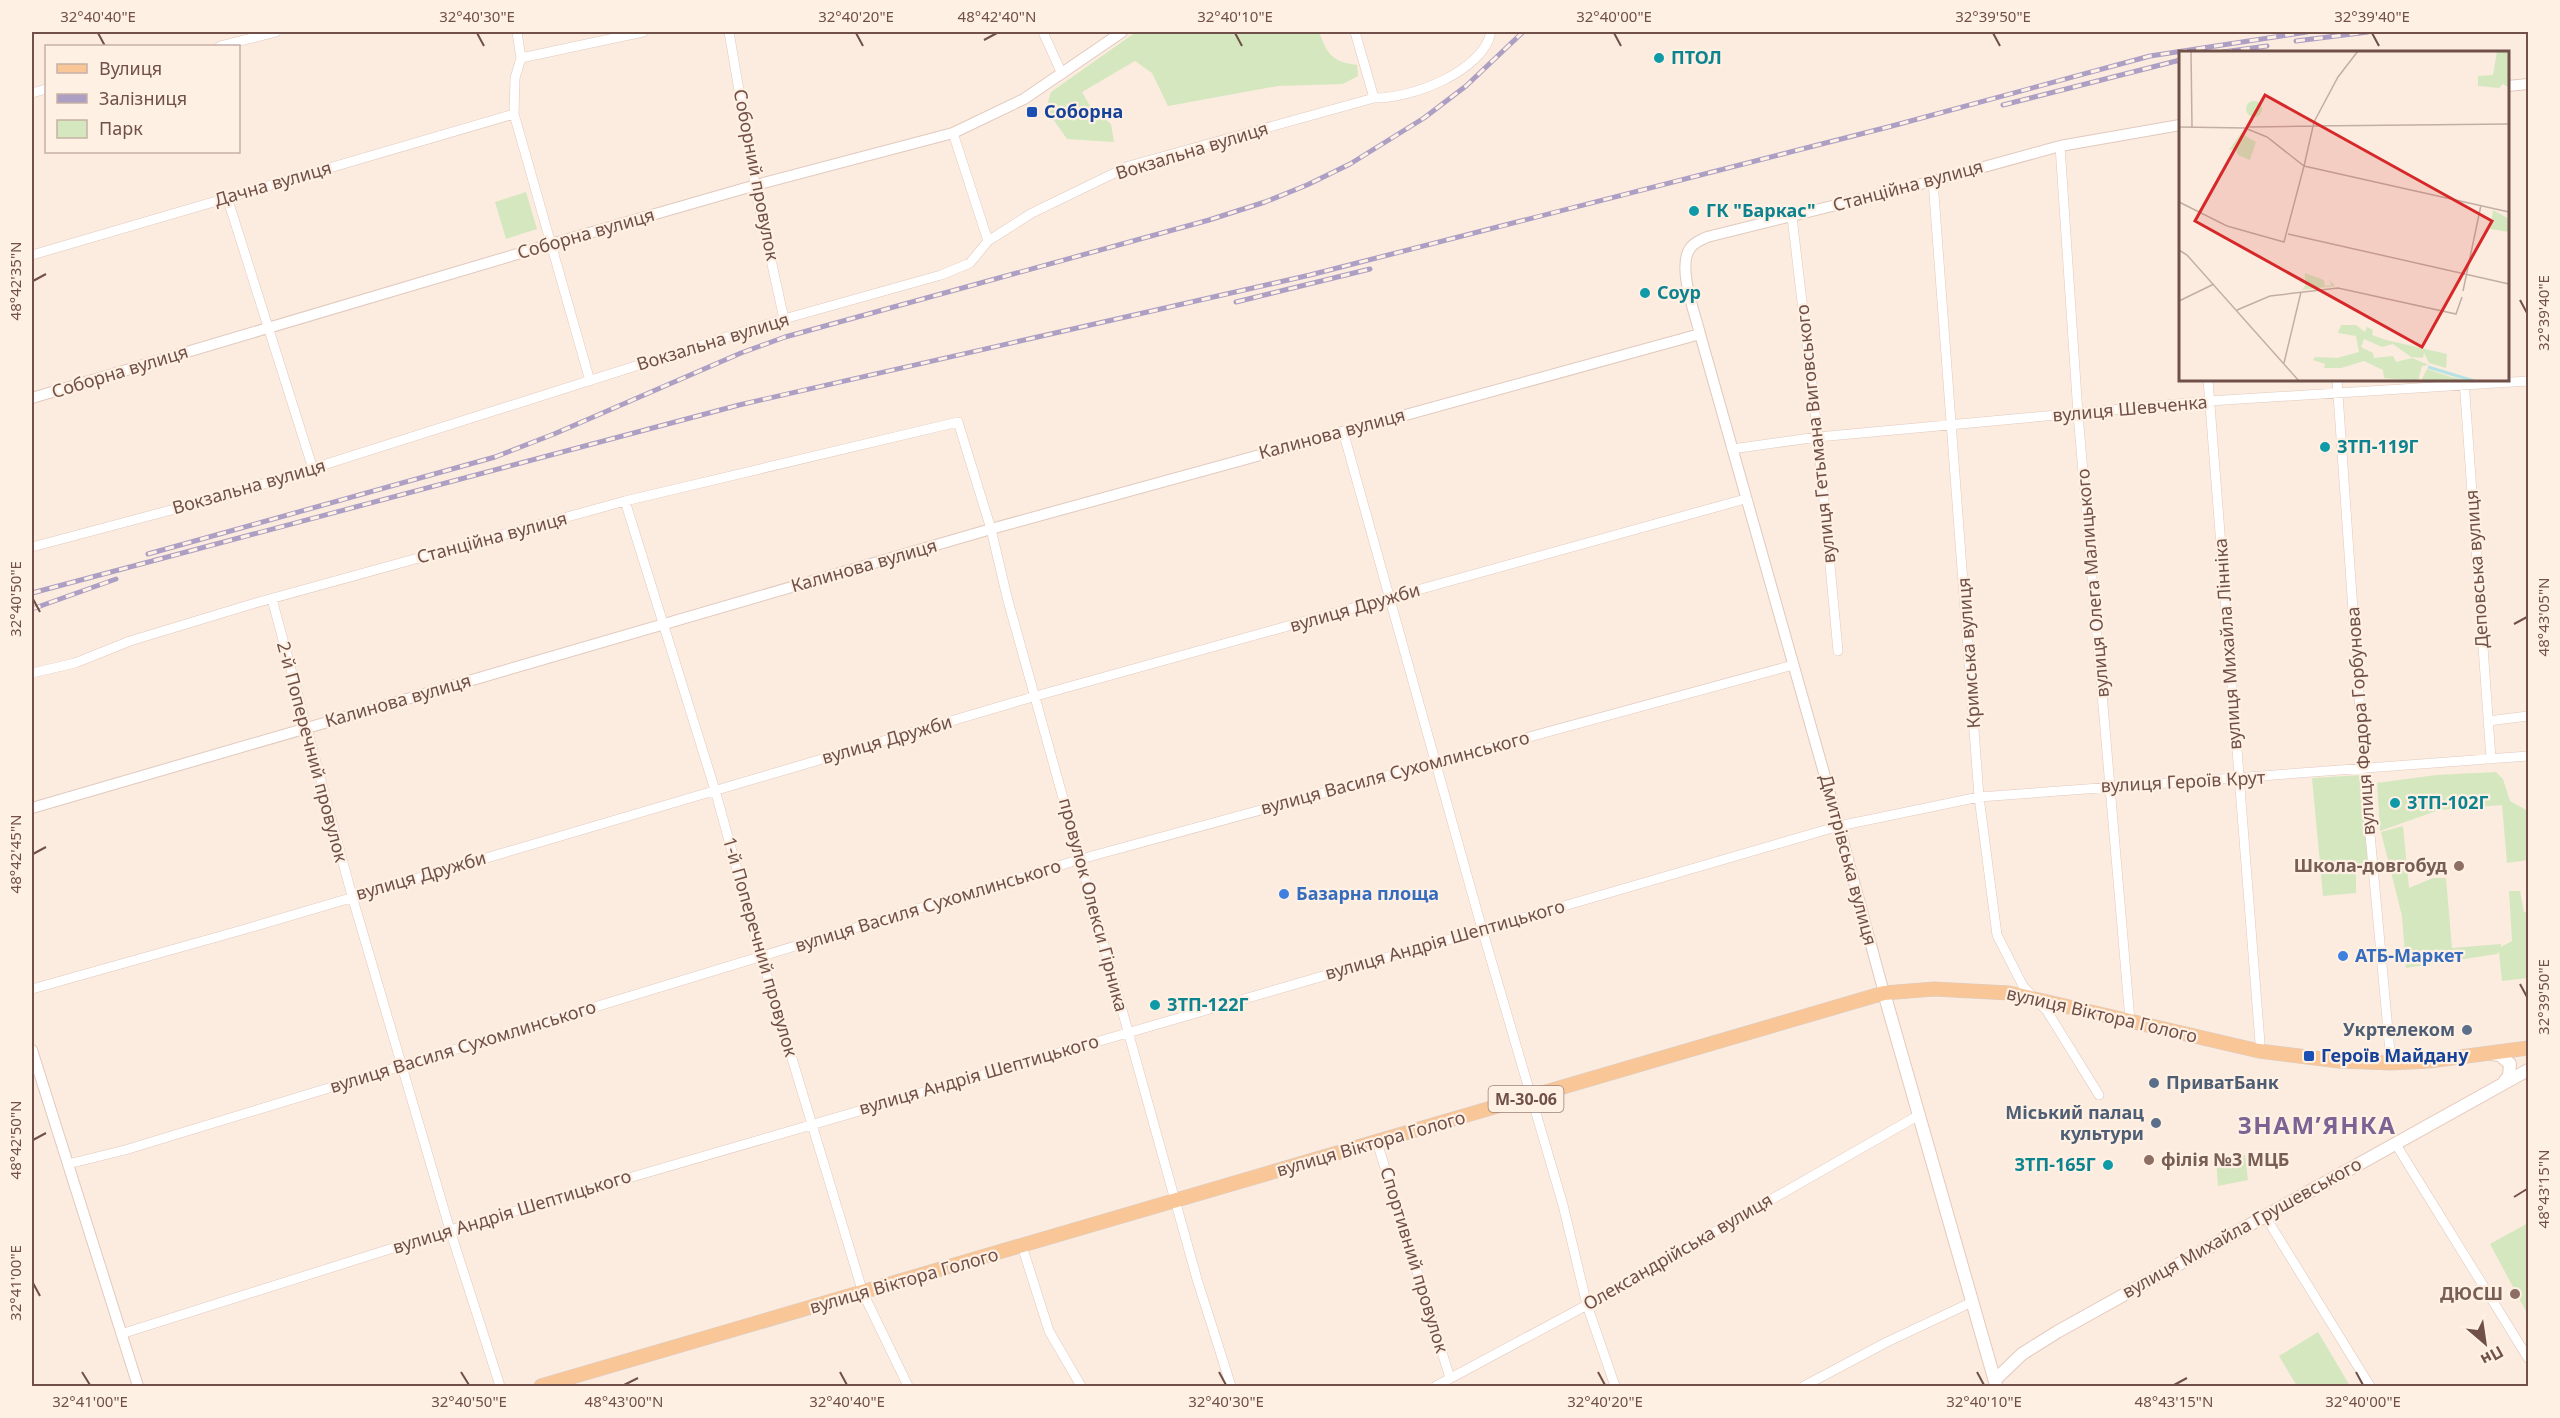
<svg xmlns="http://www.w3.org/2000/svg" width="2560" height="1418" font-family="'Noto Sans',sans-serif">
<rect width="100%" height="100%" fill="#fbecdf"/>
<!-- green -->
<path fill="#d5e7bf" d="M1136,32H1319C1328,55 1331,61 1357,65L1358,76L1343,84L1278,86L1168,106L1152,73L1135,61L1082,92L1090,106L1111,124L1114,142L1067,139L1046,109L1051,92Z
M526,192L537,229L506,239L495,202Z
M2496,772L2503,779L2510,801L2528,811V860L2507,863L2502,805L2439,810L2380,831L2377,783L2436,775Z
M2362,775L2369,863L2356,872V893L2323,896L2312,778Z
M2403,826L2409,888L2433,878H2446L2452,948L2501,944V947L2512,941L2509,891H2520L2524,912H2528V978L2502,981L2499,952L2497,954L2406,968L2402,916L2381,832Z
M2245,1155L2248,1180L2218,1186L2216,1159Z
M2528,1223V1315L2490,1244Z
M2318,1332L2350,1386H2297L2279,1356Z"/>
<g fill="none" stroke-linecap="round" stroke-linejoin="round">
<!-- minor casing -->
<g stroke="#e1c9be" stroke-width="10">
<path id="minor" d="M517,32L521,58L515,78L514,114L590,381
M729,32L757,196L784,319
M1043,32L1062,74
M1355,32L1374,98
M220,46L276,32
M521,58L643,32
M32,93L46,89
M953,133L988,241
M2060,146L2078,414L2130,1020
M1933,181L1979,797L1997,935L2023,986L2047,1011L2099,1095
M227,197L313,469
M1792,217L1818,437L1838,651
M32,255L514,114
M2208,380L2260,1043L2259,1051
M2337,380L2364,769L2391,1063
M2464,380L2491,759
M1343,431L1482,929L1563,1205L1587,1305L1615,1386
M1732,449L1818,437L2209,401L2528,381
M625,501L715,790L761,956L863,1293L908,1386
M32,547L235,493L784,319L941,275L970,263L988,241L1032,213L1129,166L1374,98C1410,99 1483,72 1491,32
M272,599L352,896L450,1230L500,1386
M32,673L75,663L130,641L252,604L625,501L958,422L991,529L1007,597L1197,1279L1231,1386
M2488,721L2528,716
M32,989L242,930L1036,696L1745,499
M1377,1142L1450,1378
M2395,1143L2528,1358
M68,1164L125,1150L1081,859L1793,665
M2265,1216L2370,1386
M1022,1246L1049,1331L1081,1386
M121,1334L450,1230L1839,826L1979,797L2528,756
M1436,1386L1587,1305L1919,1115
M1804,1386L1887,1342L1972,1302"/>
</g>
<!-- tertiary casing -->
<g stroke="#e1c9be" stroke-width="12">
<path id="tertiary" d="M2508,86L2528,84
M32,398L551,244L756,185L953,133L1024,99L1122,32
M32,808L991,529L1700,334
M1884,993L1839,826L1700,334C1695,313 1676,265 1691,247C1695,242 1701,240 1707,237L1933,181L2060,146L2180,125
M32,1050L138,1386"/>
</g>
<!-- secondary casing -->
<g stroke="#e5c9bc" stroke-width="14">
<path id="secondary" d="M1884,993L1996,1385
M2491,1054L2500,1055L2510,1064L2509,1076L2504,1082
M1995,1380L2022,1354L2057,1332L2528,1070"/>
</g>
<!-- primary casing -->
<g stroke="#d7cecc" stroke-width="15">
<path id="primary" d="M541,1386L1884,993L1934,989L2009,993L2259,1051L2339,1061L2391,1063L2429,1061L2528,1048"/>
</g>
<!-- minor -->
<use href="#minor" stroke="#fff" stroke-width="9"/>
<!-- tertiary -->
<use href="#tertiary" stroke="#fff" stroke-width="10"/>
<!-- secondary -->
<use href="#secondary" stroke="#fff" stroke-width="12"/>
<!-- primary -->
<use href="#primary" stroke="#f9c698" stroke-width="14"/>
<!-- rail casing -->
<g stroke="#ad9fc3" stroke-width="5">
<path id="rail" d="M2296,41L2368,32
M2223,52L2267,46
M2003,105L2180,60
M1236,302L1370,269
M148,554L495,457L554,434L741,353L785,337L1209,220L1265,202L1307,185L1350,164L1424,118L1466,86L1523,32
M32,593L739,405L1310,275L1892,126L2150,56L2307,32
M32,609L116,579"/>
</g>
<!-- rail -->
<use href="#rail" stroke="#fff0e4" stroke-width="3" stroke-dasharray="9" stroke-linecap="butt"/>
</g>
<!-- ticks -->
<path fill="none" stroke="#705048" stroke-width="2" d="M98,33L105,46M477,33L484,46M856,33L863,46M1235,33L1242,46M1614,33L1621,46M1993,33L2000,46M2372,33L2379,46M984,40L997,33M33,281L46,274M2520,300L2527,313M33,599L40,612M2514,624L2527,617M33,854L46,847M2520,984L2527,997M33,1140L46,1133M2514,1197L2527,1189M33,1283L40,1296M82,1372L90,1385M461,1372L469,1385M840,1372L847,1385M1219,1372L1226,1385M1598,1372L1605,1385M1977,1372L1984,1385M2356,1372L2363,1385M624,1385L638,1378M2174,1385L2187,1378"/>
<!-- markers -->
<g fill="#0f9aa8" stroke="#fff0e4" stroke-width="2">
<circle cx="1659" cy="58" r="6"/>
<circle cx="1694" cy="211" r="6"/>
<circle cx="1645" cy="293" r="6"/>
<circle cx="2325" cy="447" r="6"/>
<circle cx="2395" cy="803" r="6"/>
<circle cx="1155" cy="1005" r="6"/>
<circle cx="2108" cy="1165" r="6"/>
</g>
<g fill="#1a4fb4" stroke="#fff0e4" stroke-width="2">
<rect x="1026" y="106" width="12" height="12" rx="3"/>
<rect x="2303" y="1050" width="12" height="12" rx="3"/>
</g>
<g fill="#8d6e63" stroke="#fff0e4" stroke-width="2">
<circle cx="2459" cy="866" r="6"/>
<circle cx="2149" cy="1160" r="6"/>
<circle cx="2515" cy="1294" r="6"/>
</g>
<g fill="#3f7fe0" stroke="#fff0e4" stroke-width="2">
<circle cx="1284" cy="894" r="6"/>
<circle cx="2343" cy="956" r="6"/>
</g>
<g fill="#5c6f8a" stroke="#fff0e4" stroke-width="2">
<circle cx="2467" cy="1030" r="6"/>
<circle cx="2154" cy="1083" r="6"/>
<circle cx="2156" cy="1123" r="6"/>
</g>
<g text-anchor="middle" stroke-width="4.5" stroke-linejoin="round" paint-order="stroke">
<!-- shield labels -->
<rect fill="#fff0e4" stroke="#9b8077" stroke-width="1.5" x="1488.5" y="1086" width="75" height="26" rx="4.5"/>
<g font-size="16" font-weight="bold" fill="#705048">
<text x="1526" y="1105">М-30-06</text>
</g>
<!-- culture labels -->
<g font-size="18" font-weight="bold" fill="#0d838f" stroke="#fff0e4" text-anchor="start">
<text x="1671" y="64">ПТОЛ</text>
<text x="1706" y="217">ГК "Баркас"</text>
<text x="1657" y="299">Соур</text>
<text x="2337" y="453">ЗТП-119Г</text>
<text x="2407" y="809">ЗТП-102Г</text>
<text x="1167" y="1011">ЗТП-122Г</text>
<text x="2096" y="1171" text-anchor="end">ЗТП-165Г</text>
</g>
<!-- transit labels -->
<g font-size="18" font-weight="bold" fill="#164399" stroke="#fff0e4" text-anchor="start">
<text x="1044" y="118">Соборна</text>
<text x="2321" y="1062">Героїв Майдану</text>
</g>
<!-- street labels -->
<g font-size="18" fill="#705048" stroke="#fff0e4">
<text transform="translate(1192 151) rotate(-17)" y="6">Вокзальна вулиця</text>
<text transform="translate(756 175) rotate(79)" y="6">Соборний провулок</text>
<text transform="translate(273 184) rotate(-16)" y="6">Дачна вулиця</text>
<text transform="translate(1908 186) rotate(-15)" y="6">Станційна вулиця</text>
<text transform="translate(586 234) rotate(-16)" y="6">Соборна вулиця</text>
<text transform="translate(713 342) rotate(-17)" y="6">Вокзальна вулиця</text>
<text transform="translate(120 372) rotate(-17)" y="6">Соборна вулиця</text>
<text transform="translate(2130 409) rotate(-5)" y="6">вулиця Шевченка</text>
<text transform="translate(1332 434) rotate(-15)" y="6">Калинова вулиця</text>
<text transform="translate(1816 434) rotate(-96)" y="6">вулиця Гетьмана Виговського</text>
<text transform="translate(249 487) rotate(-16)" y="6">Вокзальна вулиця</text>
<text transform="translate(492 538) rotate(-15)" y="6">Станційна вулиця</text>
<text transform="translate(864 566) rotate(-16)" y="6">Калинова вулиця</text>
<text transform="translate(2477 569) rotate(-94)" y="6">Деповська вулиця</text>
<text transform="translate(2093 583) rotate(-95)" y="6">вулиця Олега Малицького</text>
<text transform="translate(1355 608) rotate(-16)" y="6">вулиця Дружби</text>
<text transform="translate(2228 644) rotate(-94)" y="6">вулиця Михайла Лінніка</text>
<text transform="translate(1969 653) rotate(-94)" y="6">Кримська вулиця</text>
<text transform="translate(398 701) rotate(-16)" y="6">Калинова вулиця</text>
<text transform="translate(2361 721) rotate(-94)" y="6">вулиця Федора Горбунова</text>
<text transform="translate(887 740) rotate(-16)" y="6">вулиця Дружби</text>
<text transform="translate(312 752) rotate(75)" y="6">2-й Поперечний провулок</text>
<text transform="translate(1395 773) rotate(-15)" y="6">вулиця Василя Сухомлинського</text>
<text transform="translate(2183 782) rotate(-3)" y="6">вулиця Героїв Крут</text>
<text transform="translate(1848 860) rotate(75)" y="6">Дмитрівська вулиця</text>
<text transform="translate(421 876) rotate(-16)" y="6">вулиця Дружби</text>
<text transform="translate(1093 905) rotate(75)" y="6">провулок Олекси Гірника</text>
<text transform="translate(928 906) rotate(-17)" y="6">вулиця Василя Сухомлинського</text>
<text transform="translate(1445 940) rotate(-16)" y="6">вулиця Андрія Шептицького</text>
<text transform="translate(760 947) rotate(74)" y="6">1-й Поперечний провулок</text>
<text transform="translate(2102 1015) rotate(13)" y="6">вулиця Віктора Голого</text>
<text transform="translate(463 1047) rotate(-17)" y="6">вулиця Василя Сухомлинського</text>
<text transform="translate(979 1075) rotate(-16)" y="6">вулиця Андрія Шептицького</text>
<text transform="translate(1371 1144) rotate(-16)" y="6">вулиця Віктора Голого</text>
<text transform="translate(512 1212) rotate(-17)" y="6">вулиця Андрія Шептицького</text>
<text transform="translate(2242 1228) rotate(-29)" y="6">вулиця Михайла Грушевського</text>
<text transform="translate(1678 1252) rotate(-30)" y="6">Олександрійська вулиця</text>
<text transform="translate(1414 1260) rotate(73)" y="6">Спортивний провулок</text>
<text transform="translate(904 1281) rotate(-16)" y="6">вулиця Віктора Голого</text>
</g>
<!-- education labels -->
<g font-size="18" font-weight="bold" fill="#785e54" stroke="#fff0e4" text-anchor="end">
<text x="2447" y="872">Школа-довгобуд</text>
<text x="2161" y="1166" text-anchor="start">філія №3 МЦБ</text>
<text x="2503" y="1300">ДЮСШ</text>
</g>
<!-- shop labels -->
<g font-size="18" font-weight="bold" fill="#366cbe" stroke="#fff0e4" text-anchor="start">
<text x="1296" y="900">Базарна площа</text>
<text x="2355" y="962">АТБ-Маркет</text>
</g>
<!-- service labels -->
<g font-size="18" font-weight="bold" fill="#4e5e75" stroke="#fff0e4" text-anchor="end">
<text x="2455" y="1036">Укртелеком</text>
<text x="2166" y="1089" text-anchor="start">ПриватБанк</text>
<text x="2144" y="1119">Міський палац<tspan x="2144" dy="21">культури</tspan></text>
</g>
<!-- district labels -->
<g font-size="24" font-weight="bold" letter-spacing="1.5" fill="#7c6394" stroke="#fff0e4">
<text x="2317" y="1134">ЗНАМ’ЯНКА</text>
</g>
</g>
<!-- overview -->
<g transform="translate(2179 51)">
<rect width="330" height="330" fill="#fbecdf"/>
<path d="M318,0H330V44L329,36L324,33L320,37L299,35V25L314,24ZM67 58a8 8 0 1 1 16 0a8 8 0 1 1-16 0ZM62,82L77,91L71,109L59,104L56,98L50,99ZM314,159L330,168V181L311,178ZM126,222L145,229L146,235L152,234L151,229L156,235L123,239L126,235ZM162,274H177L186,281L188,276L194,279L193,284L207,289L268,303L267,317L250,312L245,302L244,307L232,306L214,293L203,296L185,288L182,296L194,302L195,307L214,305L217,311L233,307L250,314L243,315L239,330L205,327L204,319L185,310L162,317H145L146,313L134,309L136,306L158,307L180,301L177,285L159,282ZM248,318L272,326L291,330H242Z" fill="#d5e7bf"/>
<path fill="none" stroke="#b5e3e3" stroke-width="3" d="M249,316L295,330"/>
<path fill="none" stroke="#c3aea3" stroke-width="1.5" d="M12,0L13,76M134,75L330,73M0,76L66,77L88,86L125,115L330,161M70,76L134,75M125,115L135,71L159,26L179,0M0,151L48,175L105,191L125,115M109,183L330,233M0,199L8,204L120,330M284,240L302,154M0,250L35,233M58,259L91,245L159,237L277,263L283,246M105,312L122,241"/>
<path fill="#d62828" fill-opacity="0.15" stroke="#d62828" stroke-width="3" d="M86,44L313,170L243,296L16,170Z"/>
<rect width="330" height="330" fill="none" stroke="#705048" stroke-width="3"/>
</g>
<!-- border -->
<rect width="2560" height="1418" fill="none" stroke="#fff0e4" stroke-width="66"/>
<!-- legend -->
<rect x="45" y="45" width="195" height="108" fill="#fff0e4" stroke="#c6b0a6" stroke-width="1.5"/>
<rect x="57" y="64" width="30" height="9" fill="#f9c698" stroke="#c6b0a6" stroke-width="1.5"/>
<text x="99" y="75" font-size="18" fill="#705048">Вулиця</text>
<rect x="57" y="94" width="30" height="9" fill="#ad9fc3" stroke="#c6b0a6" stroke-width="1.5"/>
<text x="99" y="105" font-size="18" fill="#705048">Залізниця</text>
<rect x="57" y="120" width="30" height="18" fill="#d5e7bf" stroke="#c6b0a6" stroke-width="1.5"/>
<text x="99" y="135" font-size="18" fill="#705048">Парк</text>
<!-- north arrow -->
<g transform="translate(2485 1343) rotate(151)" stroke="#fff0e4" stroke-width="4.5" paint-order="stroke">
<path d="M0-4.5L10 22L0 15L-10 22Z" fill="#705048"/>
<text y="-9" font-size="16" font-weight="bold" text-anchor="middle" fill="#705048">Пн</text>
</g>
<rect x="33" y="33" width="2494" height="1352" fill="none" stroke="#705048" stroke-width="2"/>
<g font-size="15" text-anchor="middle" fill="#705048">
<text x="98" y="22">32°40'40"E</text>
<text x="477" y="22">32°40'30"E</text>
<text x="856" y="22">32°40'20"E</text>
<text x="997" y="22">48°42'40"N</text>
<text x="1235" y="22">32°40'10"E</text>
<text x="1614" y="22">32°40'00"E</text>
<text x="1993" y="22">32°39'50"E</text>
<text x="2372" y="22">32°39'40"E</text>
<text transform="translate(16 281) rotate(-90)" y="5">48°42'35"N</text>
<text transform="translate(2544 313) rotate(-90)" y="5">32°39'40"E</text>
<text transform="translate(16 599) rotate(-90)" y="5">32°40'50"E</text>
<text transform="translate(2544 617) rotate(-90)" y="5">48°43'05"N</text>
<text transform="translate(16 854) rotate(-90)" y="5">48°42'45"N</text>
<text transform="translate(2544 997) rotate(-90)" y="5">32°39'50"E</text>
<text transform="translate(16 1140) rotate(-90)" y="5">48°42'50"N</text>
<text transform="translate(2544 1189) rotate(-90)" y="5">48°43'15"N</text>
<text transform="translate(16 1283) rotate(-90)" y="5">32°41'00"E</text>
<text x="90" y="1407">32°41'00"E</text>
<text x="469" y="1407">32°40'50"E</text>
<text x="624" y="1407">48°43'00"N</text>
<text x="847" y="1407">32°40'40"E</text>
<text x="1226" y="1407">32°40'30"E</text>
<text x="1605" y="1407">32°40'20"E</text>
<text x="1984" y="1407">32°40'10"E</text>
<text x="2174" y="1407">48°43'15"N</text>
<text x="2363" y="1407">32°40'00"E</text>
</g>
</svg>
